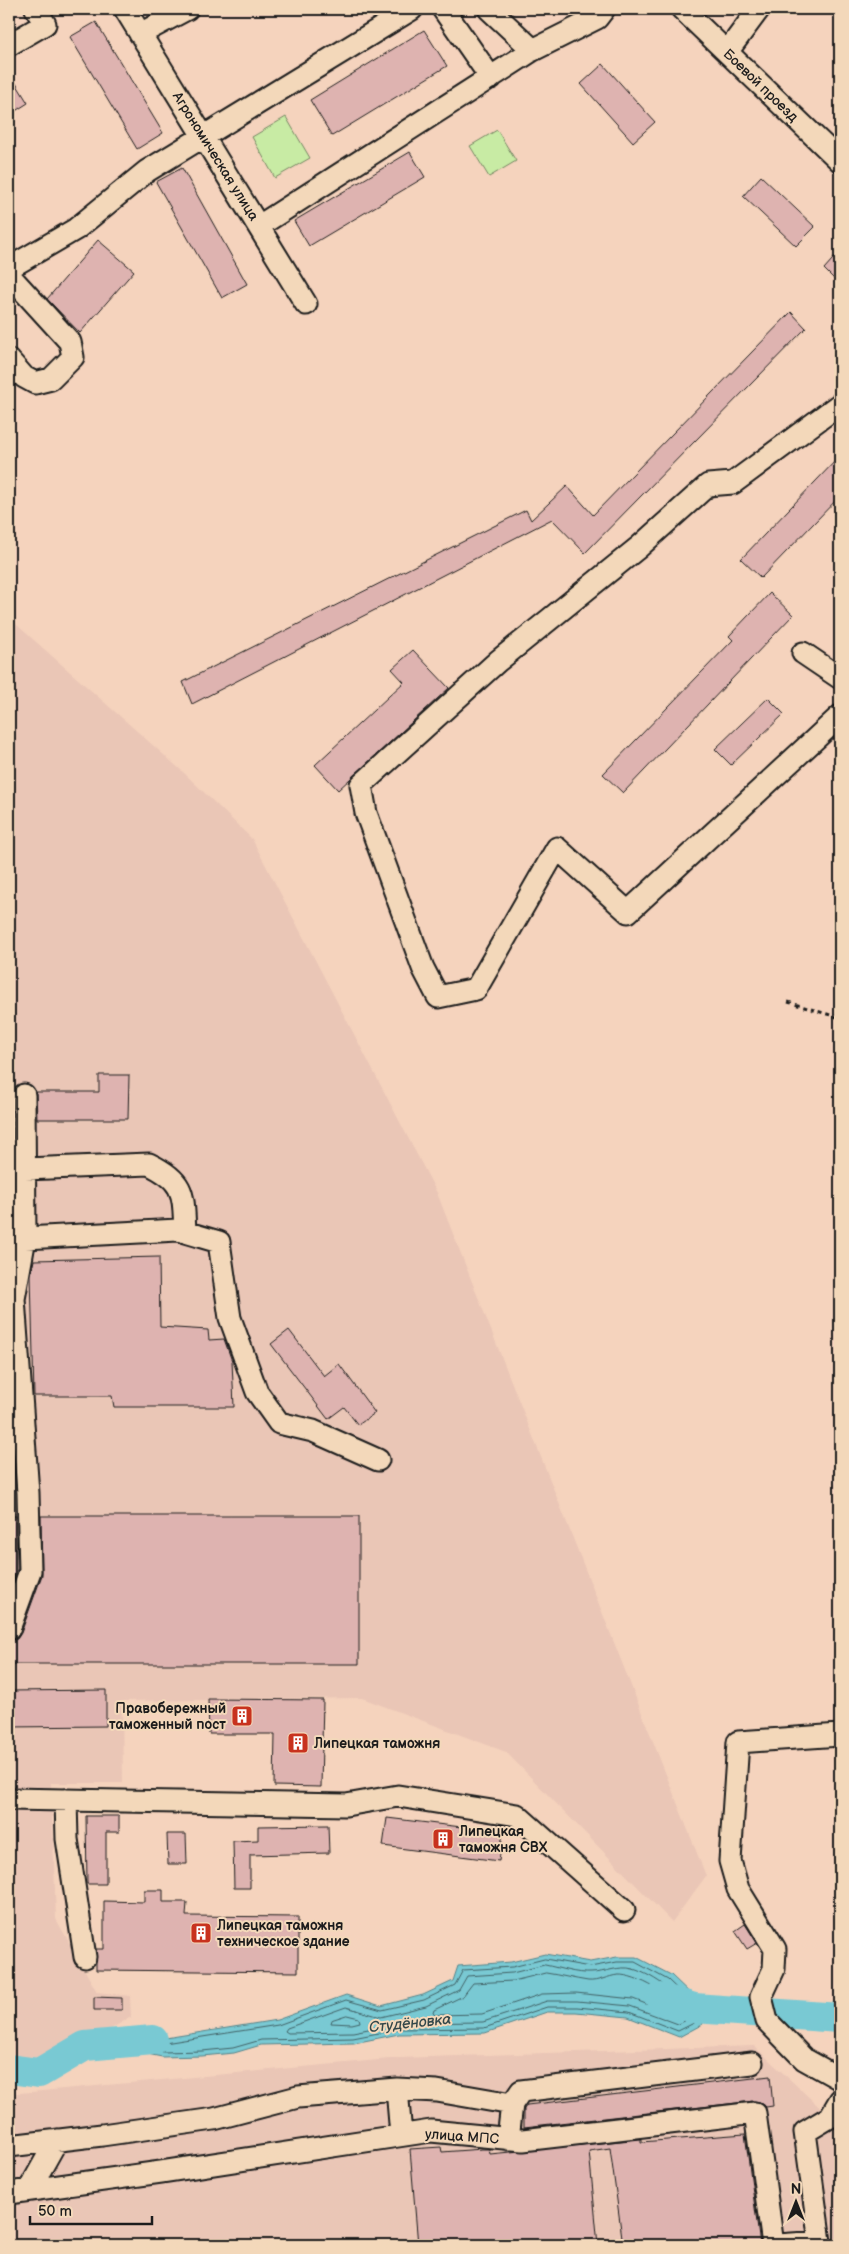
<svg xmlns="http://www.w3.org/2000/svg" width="849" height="2254" font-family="'Balsamiq Sans',sans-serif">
<rect width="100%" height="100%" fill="#f5d3bd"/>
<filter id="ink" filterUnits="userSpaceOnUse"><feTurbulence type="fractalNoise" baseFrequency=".02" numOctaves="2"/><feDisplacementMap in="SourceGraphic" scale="10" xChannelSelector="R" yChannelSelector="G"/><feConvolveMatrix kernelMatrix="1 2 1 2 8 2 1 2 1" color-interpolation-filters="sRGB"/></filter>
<g filter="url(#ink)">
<!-- built -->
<path fill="#eac6b6" d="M9,618L182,771L252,839L437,1193L706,1876L672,1922L506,1752L362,1698L122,1701L123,1783H51L56,1919L97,1992L130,1996L131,2017L40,2070L9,2066Z
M754,2046L830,2117L840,2124V2245H9V2094L400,2058Z"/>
<!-- green -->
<path fill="#c8eba4" stroke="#728460" d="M286,117L310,158L275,178L252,137Z
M497,130L516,161L489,177L470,146Z"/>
<!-- water -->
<path fill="#79c9d3" stroke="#54848a" d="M545,1954L590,1962L617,1957H636L671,1975L695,1998L703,2024L679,2037L628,2017L576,2012H547L485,2033L399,2034L354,2043L261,2045L234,2053L202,2056L162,2057L137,2052L115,2051L110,2033L153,2040L277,2020L346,1995L381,2006L423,1995L453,1981L458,1966L511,1962Z"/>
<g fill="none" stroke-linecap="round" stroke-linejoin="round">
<!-- shore -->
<path stroke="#416165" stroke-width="1" d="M545,1959L590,1967L617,1962H635L668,1980L690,2001L696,2022L678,2031L629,2012L577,2007H547L484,2028L399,2029L353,2038L261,2040L233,2048L202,2051L163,2052L150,2048L152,2045L278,2025L346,2000L382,2010L424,2000L455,1985L463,1970L512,1967Z
M545,1965C560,1968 576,1974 591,1973C605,1973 619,1965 633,1969C654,1975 685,1997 689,2018L678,2024L630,2006L577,2001H547L483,2022L399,2023L353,2032L288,2033L285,2031L287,2028L346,2007L381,2017L426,2006L459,1990L467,1976L512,1973Z
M546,1973C560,1975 574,1979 588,1981C598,1982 608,1976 618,1975C635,1974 677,1996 680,2014L677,2016L633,1999L576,1993L542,1994L482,2014L435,2015L433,2013L434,2010L463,1996L473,1983L513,1981Z
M347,2015L359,2018L360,2022L352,2024L331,2023L332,2020Z"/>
<!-- river -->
<path stroke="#79c9d3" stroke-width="30" d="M660,1998L694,2008L840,2018
M9,2069L39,2073L85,2046L153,2040"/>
</g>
<!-- building -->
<path fill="#deb3b0" stroke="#1c1c1c" d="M96,22L163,133L137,149L70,37Z
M424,30L447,66L332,136L310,100Z
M603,64L655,122L633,142L581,84Z
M9,72L28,103L9,115Z
M410,152L425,177L309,246L294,221Z
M182,168L247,284L222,298L156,182Z
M761,176L815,227L796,246L743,196Z
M98,240L134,271L80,333L47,299Z
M840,251V285L824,269Z
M791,312L806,328L585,553L552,519L192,704L183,682L526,510L531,520L567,486L593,515Z
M840,456V496L761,578L741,559Z
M770,593L793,615L623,793L603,774L733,640L729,636Z
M413,650L449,688L338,790L315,765L404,682L392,669Z
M768,698L784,714L731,765L715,749Z
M99,1075H129L128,1119H37L36,1092H99Z
M159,1257L160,1327L208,1330L209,1340L224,1339L232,1361L234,1407H114L112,1396H34L31,1275L34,1260Z
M289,1330L324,1376L339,1364L375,1413L358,1425L344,1407L328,1419L271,1344Z
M9,1516H16L17,1569L9,1593Z
M41,1516H359V1664H9V1641L17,1639L21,1633L42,1575Z
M106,1690V1726L9,1727V1691Z
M208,1699L323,1700L321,1787L274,1786L275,1734H209Z
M86,1816H119V1832H106V1884H87Z
M387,1818L503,1832L499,1861L383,1846Z
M328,1825L329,1853L250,1855V1888H234L233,1841L258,1840V1826Z
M167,1834H186L187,1864H168Z
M144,1890H163V1902H187L186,1916L298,1917V1972L96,1970V1949H104V1901L144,1902Z
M745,1924L757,1943L747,1949L735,1931Z
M94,1997L122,1998V2010H94Z
M770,2076L773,2106L766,2107L760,2102L754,2101L524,2127V2109L527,2105Z
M745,2134L760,2245H623L610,2148L589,2151L598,2245H418L410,2149L441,2147L442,2152L482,2149H489L490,2154L641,2139V2142Z"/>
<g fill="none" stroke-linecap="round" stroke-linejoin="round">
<!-- minor casing -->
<g stroke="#1c1c1c" stroke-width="25">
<path id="minor" d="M125,9L306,304
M443,9L491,78
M489,9L533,50
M682,9L840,161
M140,34L187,9
M9,45L45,24L36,9
M727,52L759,9
M259,226L533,50L597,18L604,9
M9,268L76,229L147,171L412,9
M9,275L70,342L73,357L51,379L35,383L24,377L9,360
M840,404L733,483L708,485L639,547L498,661L361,785L366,813L423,968L438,997L476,989L557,848L628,912L840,716
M803,653L840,678
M25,1169L149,1164C186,1182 183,1194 185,1232
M25,1238L178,1230L219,1242L230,1318L257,1392L279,1423L313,1431L378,1460
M9,1629L30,1571L28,1493L14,1299L25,1238L24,1095
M840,1735L738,1742L730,1861L738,1889L775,1949L774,1969L761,1997L767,2021L804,2059L840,2079
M9,1799L346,1805L398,1796L517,1815L624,1910
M66,1800L67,1839L85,1957
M397,2089L437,2091L512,2104
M508,2139L512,2104L521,2091L752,2063
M9,2146L102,2135L214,2119L298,2097L397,2089L401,2135
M29,2190L57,2140
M9,2193L161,2172L431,2131L523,2140L755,2113L773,2245
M778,2245L820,2242L805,2132L830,2117L840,2100"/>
</g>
<!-- path -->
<path stroke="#1c1c1c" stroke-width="3" stroke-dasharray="4 4" stroke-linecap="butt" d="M788,1002L840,1018"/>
<!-- minor -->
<use href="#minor" stroke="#f3d8ba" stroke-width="21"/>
</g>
</g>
<!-- icons -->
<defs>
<g id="building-square" transform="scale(1.125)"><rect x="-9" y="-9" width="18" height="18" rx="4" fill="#c8321e" stroke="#f3d8ba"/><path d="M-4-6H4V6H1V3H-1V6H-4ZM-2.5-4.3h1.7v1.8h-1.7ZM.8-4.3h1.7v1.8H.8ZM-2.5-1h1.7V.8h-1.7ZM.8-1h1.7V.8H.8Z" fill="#fff"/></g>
</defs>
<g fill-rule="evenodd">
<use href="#building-square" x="242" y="1716"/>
<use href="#building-square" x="298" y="1743"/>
<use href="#building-square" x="443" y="1839"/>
<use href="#building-square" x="201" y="1933"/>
</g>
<g text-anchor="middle" stroke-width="4" stroke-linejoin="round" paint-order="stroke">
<!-- street labels -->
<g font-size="14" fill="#1c1c1c" stroke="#f3d8ba">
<text transform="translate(761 85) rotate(44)" y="5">Боевой проезд</text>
<text transform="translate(216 156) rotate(58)" y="5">Агрономическая улица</text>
<text transform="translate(462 2136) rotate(4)" y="5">улица МПС</text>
</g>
<!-- poi labels -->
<g font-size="14" font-weight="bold" fill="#1c1c1c" stroke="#f3d8ba" text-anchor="start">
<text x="226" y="1713" text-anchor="end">Правобережный<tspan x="226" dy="16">таможенный пост</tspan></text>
<text x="314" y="1748">Липецкая таможня</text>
<text x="459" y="1836">Липецкая<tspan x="459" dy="16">таможня СВХ</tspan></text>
<text x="217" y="1930">Липецкая таможня<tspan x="217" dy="16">техническое здание</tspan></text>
</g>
<!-- water labels -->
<g font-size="15" font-style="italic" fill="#33474a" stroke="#f3d8ba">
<text transform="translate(410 2023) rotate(-6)" y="5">Студёновка</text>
</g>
</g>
<!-- margin -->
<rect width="849" height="2254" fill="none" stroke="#f3d8ba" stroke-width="30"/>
<rect x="15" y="15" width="819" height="2224" fill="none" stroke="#1c1c1c" stroke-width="2" filter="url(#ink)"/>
<!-- north arrow -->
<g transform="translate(796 2202)" stroke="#f3d8ba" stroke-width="4" paint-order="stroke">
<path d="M0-4L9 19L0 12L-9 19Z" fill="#1c1c1c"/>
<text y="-8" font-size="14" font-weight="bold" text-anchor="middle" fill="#1c1c1c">N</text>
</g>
<!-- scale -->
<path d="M30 2216v8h122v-8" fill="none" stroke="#1c1c1c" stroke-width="2.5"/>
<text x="38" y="2216" font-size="15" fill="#1c1c1c" stroke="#f3d8ba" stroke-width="4" paint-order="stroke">50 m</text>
</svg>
